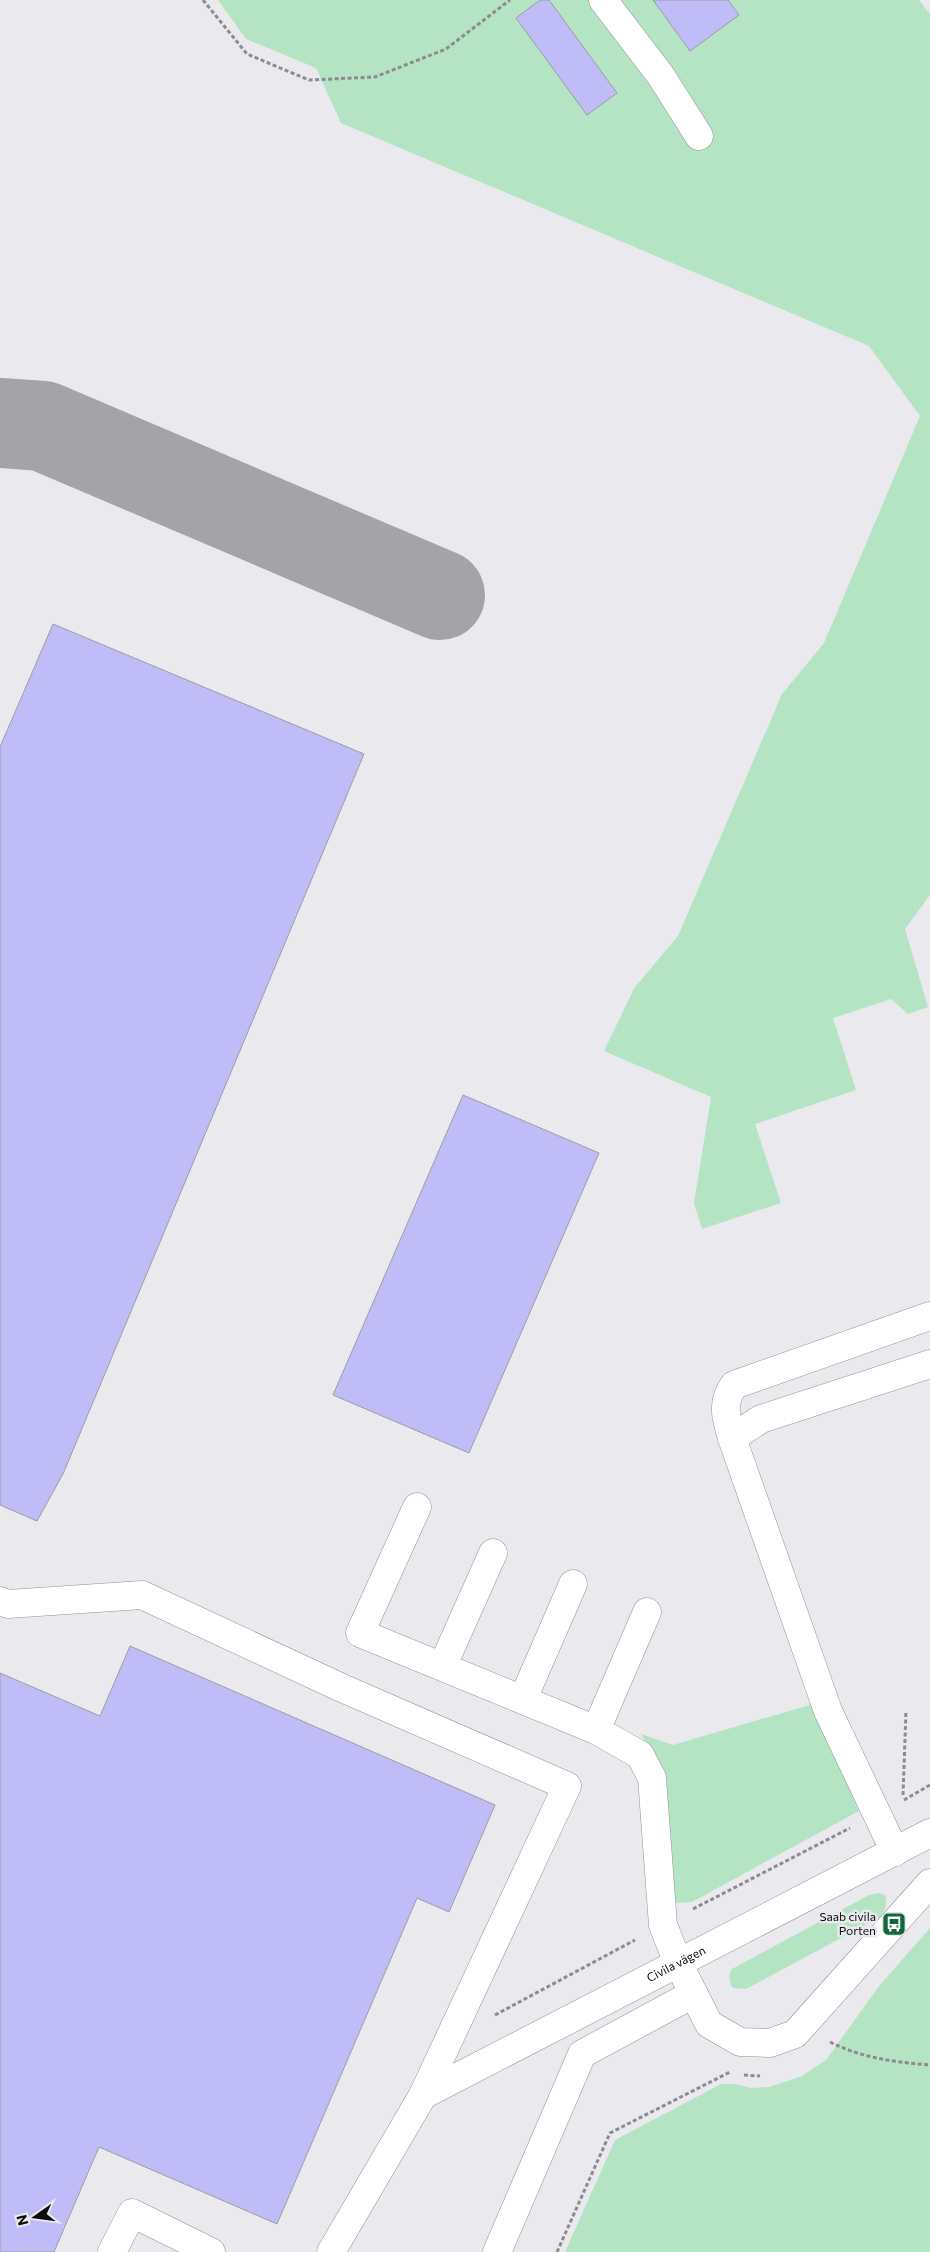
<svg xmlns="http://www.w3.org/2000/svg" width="930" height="2252" font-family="Commissioner,sans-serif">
<rect width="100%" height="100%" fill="#eaeaee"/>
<!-- green -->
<path fill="#b4e4c3" d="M218,0H919L930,14V895L905,929L928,1007L908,1014L891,999L833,1018L856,1090L755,1124L781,1203L702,1229L694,1203L711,1097L604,1051L635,987L678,936L782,694L824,643L920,416L869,346L341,123L316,68L246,39Z
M813,1704L859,1811L692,1902L677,1903L669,1894L652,1752L641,1734L673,1745Z
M878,1893L885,1895C887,1905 886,1909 880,1917L746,1989L733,1988C728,1982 729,1975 732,1969L869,1895Z
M930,1928V2252H565L615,2140L721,2084H736L751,2088L769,2087L800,2077L826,2060L879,1986Z"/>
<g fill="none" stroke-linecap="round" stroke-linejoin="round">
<!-- taxiway -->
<path stroke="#a4a4a8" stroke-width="90" d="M0,423L43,426L440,595"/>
</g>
<!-- building -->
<path fill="#c0bcf8" stroke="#9d9da0" d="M540,0H549L617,93L587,115L516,18Z
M653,0H728L739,15L690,51Z
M53,624L364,754L63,1474L37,1521L0,1505V747Z
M463,1095L599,1153L469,1453L333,1395Z
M130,1646L495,1805L449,1912L417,1898L277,2224L99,2147L54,2252H0V1673L100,1716Z"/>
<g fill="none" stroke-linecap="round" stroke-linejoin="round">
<!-- minor casing -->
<g stroke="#929296" stroke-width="29">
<g id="minor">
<path d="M603,0L661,76L699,136"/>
<path d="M732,1438L761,1419L930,1364"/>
<path d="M417,1507L360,1633L596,1730L640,1755L652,1778L663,1925L678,1963L709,2024L740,2042L770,2043L795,2034L930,1883"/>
<path d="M0,1601L8,1604L142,1595L342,1688L567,1786L423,2095L331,2252"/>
<path d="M443,1665L493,1553"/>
<path d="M523,1699L573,1584"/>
<path d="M596,1730L647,1612"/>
<path d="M895,1852L828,1711L732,1438C726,1418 721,1403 734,1385L930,1316"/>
<path id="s1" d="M423,2095L930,1833"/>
<path d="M112,2252L132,2213L211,2252"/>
<path d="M497,2252L582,2054L693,1994"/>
</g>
</g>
<!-- path -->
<path stroke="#8c8c8f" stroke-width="3" stroke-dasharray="4 2.5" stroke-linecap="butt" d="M203,0L247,54L309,80L375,77L446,49L510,0
M903,1795L906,1711
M904,1800L930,1785
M693,1909L850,1828
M495,2015L635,1940
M830,2042C862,2058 894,2062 930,2065
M744,2075L760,2076
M557,2252L610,2133L730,2072"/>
<!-- minor -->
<use href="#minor" stroke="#fff" stroke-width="28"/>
</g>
<!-- icons -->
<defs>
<g id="bus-square" transform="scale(1.25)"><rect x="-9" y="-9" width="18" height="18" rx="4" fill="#10693c" stroke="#eaeaee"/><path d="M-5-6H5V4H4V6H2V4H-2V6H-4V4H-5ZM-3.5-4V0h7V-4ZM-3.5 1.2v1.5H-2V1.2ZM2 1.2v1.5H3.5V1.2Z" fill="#fff"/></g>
</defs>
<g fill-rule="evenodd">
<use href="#bus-square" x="894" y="1924"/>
</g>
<g text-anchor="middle" stroke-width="5" stroke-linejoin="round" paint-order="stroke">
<!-- poi labels -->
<g font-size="12" fill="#0c0c0d" stroke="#eaeaee" text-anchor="end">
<text x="876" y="1921">Saab civila<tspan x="876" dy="14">Porten</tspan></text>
</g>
<!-- street labels -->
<g font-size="12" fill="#0c0c0d" stroke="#eaeaee">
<text dy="4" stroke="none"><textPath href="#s1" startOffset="285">Civila vägen</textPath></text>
</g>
</g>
<!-- north arrow -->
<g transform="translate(35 2217) rotate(256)" stroke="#eaeaee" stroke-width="4" paint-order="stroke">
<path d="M0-4L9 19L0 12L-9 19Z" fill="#0c0c0d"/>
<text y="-8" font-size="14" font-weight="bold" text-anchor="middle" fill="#0c0c0d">N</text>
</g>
</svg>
